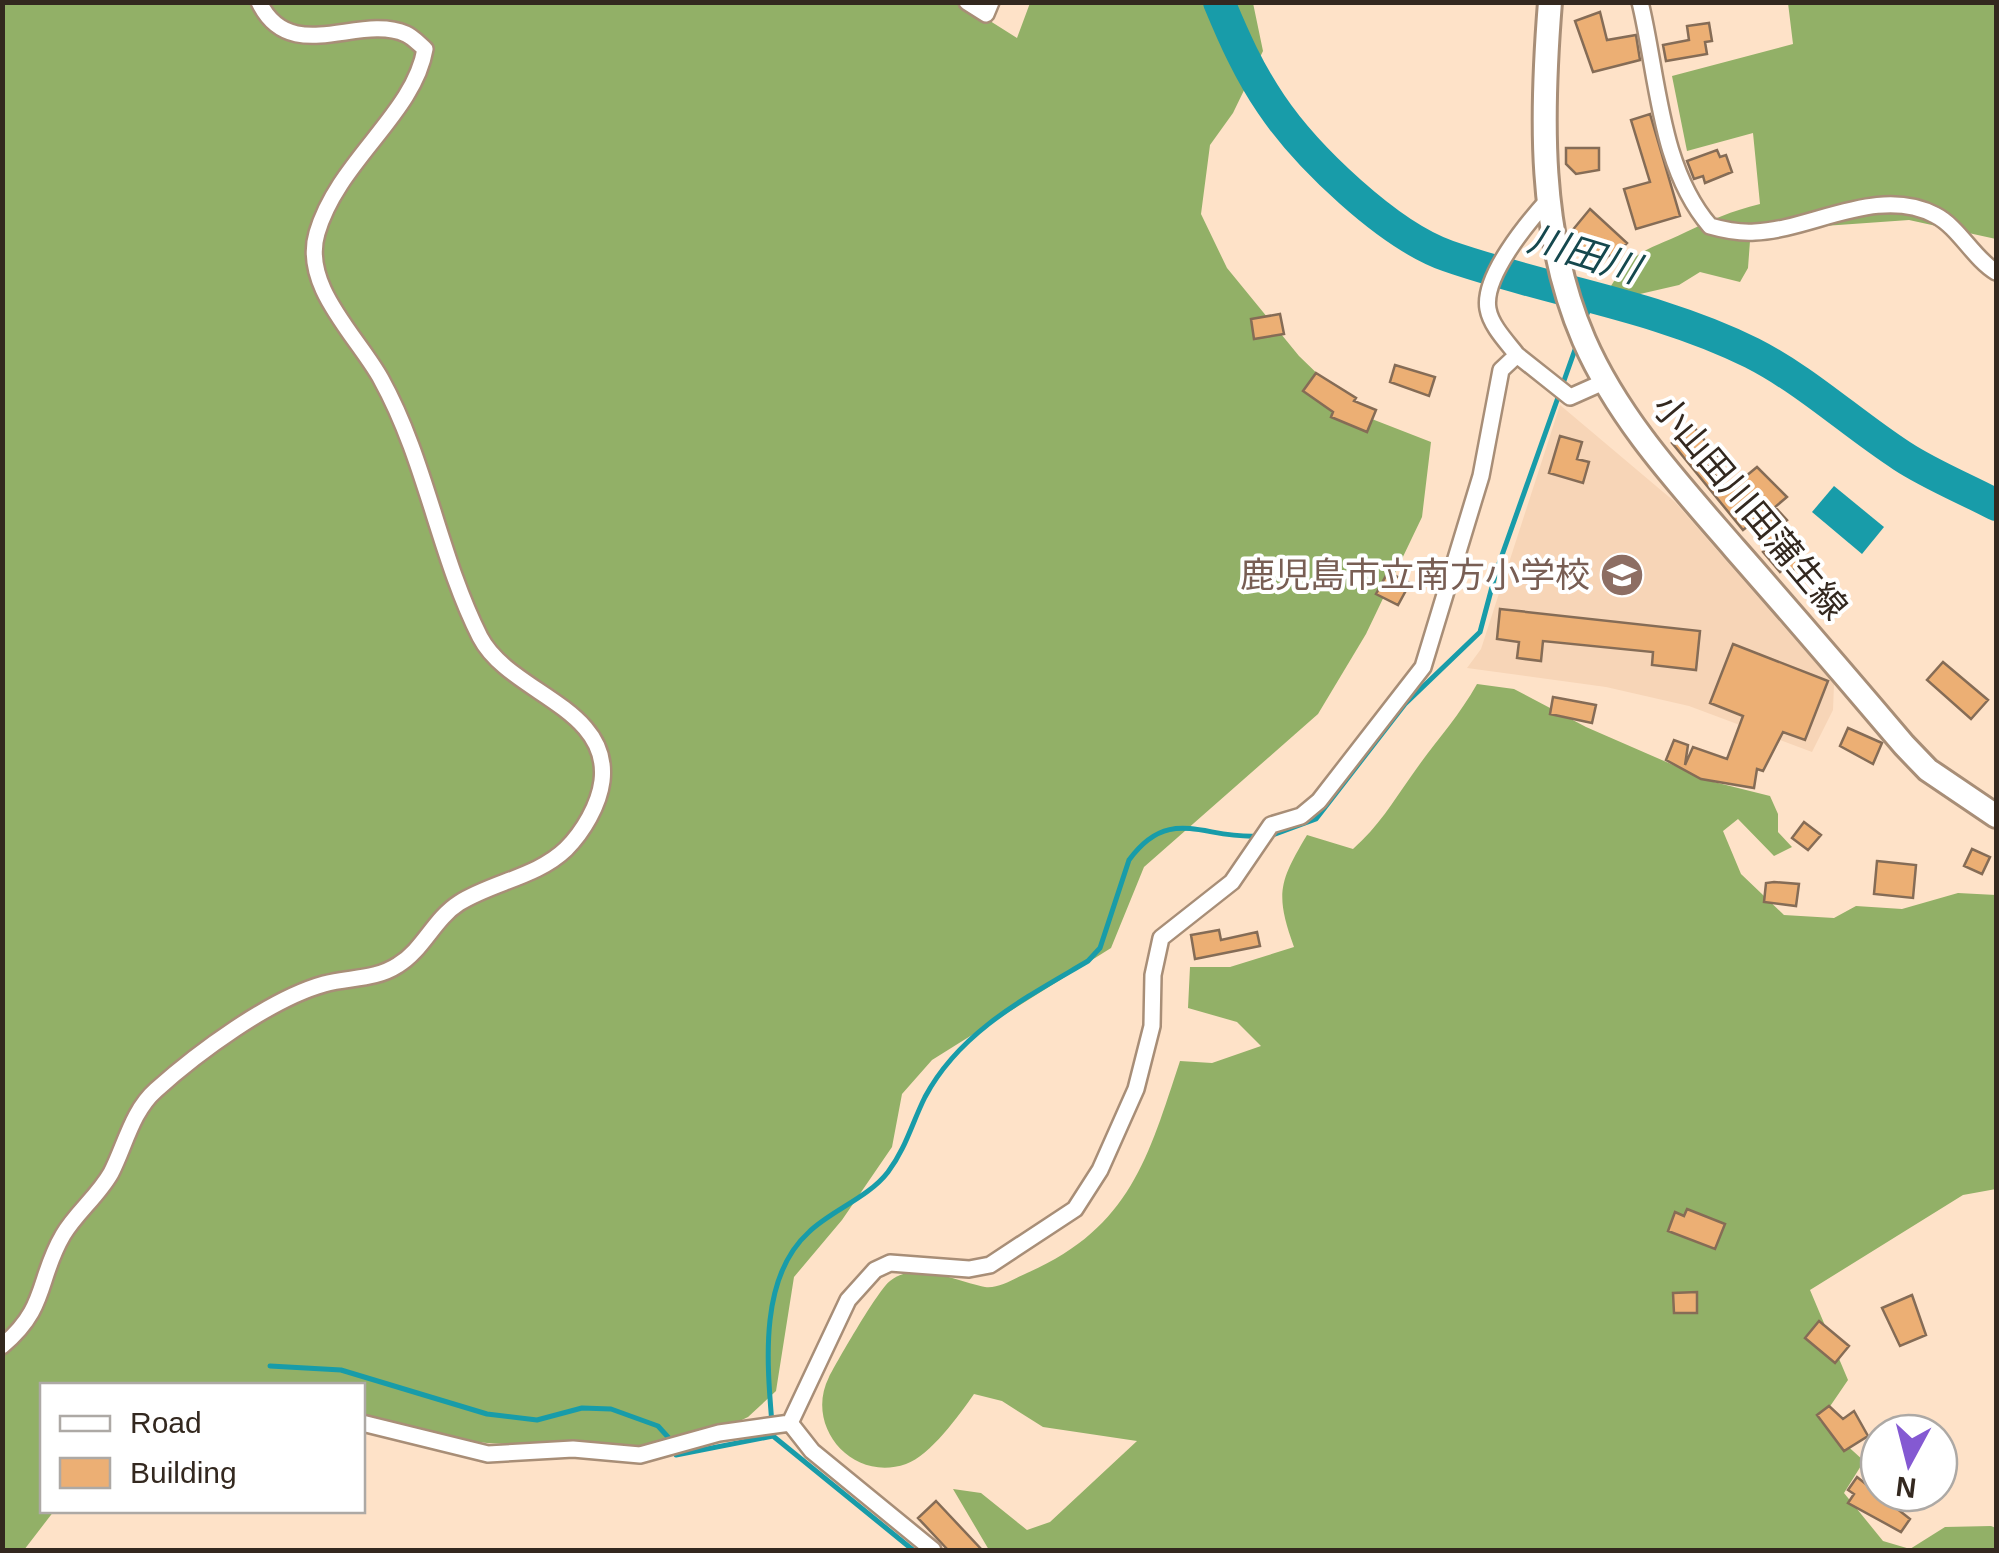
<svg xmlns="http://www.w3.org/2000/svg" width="1999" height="1553" font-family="Helvetica,'Noto Sans JP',sans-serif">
<rect width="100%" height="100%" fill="#fee2c8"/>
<!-- built -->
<path fill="#f7d5b7" d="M1560,405L1675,502L1834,684L1833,710L1812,752L1689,706L1606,687L1467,668L1481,649Z"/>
<!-- forest -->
<path fill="#92b067" d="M960,2L1017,38L1030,3H1253L1263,51L1233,113L1210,145L1201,214L1227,268L1299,356L1359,414L1431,442L1422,517L1366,634L1318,714L1144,867L1111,948L932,1060L902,1094L892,1147L842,1220L794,1277L776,1391L748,1417L674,1453L487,1443L363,1428L362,1386H42V1510L54,1511L24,1550H3V3Z
M1788,3H1996V239L1909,220L1768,230L1750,241L1748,268L1740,282L1700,272L1679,285L1627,297L1611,286C1634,248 1650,250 1686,232C1711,220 1731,211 1760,204L1753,133L1687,151L1672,76L1793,44Z
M1477,684L1514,689L1586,727L1710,781L1770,796L1778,814V832L1792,847L1774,856L1738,819L1723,831L1741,874L1784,915L1834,918L1856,906L1902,909L1958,893L1996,895V1189L1963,1195L1810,1290L1848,1380L1820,1421L1864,1461L1844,1493L1883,1541L1910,1549L1945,1527L1991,1526L1996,1528V1550H989L953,1489L981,1493L1027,1530L1050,1522L1137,1441L1043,1427L1002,1401L974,1394C960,1414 930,1456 906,1464C852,1483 804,1426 829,1377C838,1360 878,1290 890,1281C916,1260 958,1282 985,1287C999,1289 1015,1278 1027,1273C1130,1228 1148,1158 1180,1061L1212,1063L1261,1046L1237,1022L1188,1008L1190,967H1230L1294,947C1275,894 1279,882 1307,835L1353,849C1378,827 1393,802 1412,775C1434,743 1458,718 1477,684Z"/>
<!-- water -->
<path fill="#189ca9" d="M1834,486L1884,527L1862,554L1812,512Z"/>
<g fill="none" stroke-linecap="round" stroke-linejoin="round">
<!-- stream -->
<path stroke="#189ca9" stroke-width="5" d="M1585,319L1594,296
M1270,836L1316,819L1405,704L1480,632L1496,572L1577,344
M270,1366L341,1370L487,1414L537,1420L582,1408L611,1409L658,1426L668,1437
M773,1436L913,1550
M676,1455L773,1436C768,1372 756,1280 809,1232C832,1210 868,1198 888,1172C906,1148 912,1123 925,1097C960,1031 1027,997 1088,961L1100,948L1129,860C1170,804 1204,840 1259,836"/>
<!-- river -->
<path stroke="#189ca9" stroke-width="32" d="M1219,2C1234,38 1249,72 1271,104C1306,156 1388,235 1448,256C1548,291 1656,305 1752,353C1807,381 1851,423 1902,456C1931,475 1966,489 1996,505"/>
</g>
<!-- building -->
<path fill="#ecaf74" stroke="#856c56" stroke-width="2.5" d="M1600,12L1607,40L1636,35L1640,60L1593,72L1575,21Z
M1709,23L1712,41L1705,42L1707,54L1666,61L1663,45L1689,40L1687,26Z
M1650,114L1680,216L1636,229L1624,189L1650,182L1631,120Z
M1566,148H1599V170L1576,174L1566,164Z
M1717,150L1720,157L1726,155L1732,172L1705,183L1703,176L1694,179L1687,161Z
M1590,209L1627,243L1612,258L1609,255L1604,260L1591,248L1585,255L1573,245L1571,232Z
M1280,314L1284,334L1254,339L1251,319Z
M1395,365L1435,377L1429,396L1390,382Z
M1316,373L1356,398L1354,401L1376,410L1367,432L1331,417L1333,412L1303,391Z
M1694,427L1717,456L1706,464L1728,491L1757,467L1787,497L1775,507L1787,520L1776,529L1803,561L1792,571L1787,566L1780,572L1763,552L1771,545L1752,523L1743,530L1672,443Z
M1560,436L1582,442L1577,459L1589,462L1583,483L1549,473Z
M1388,572L1410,583L1398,605L1376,594Z
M1500,609L1700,631L1696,670L1652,665L1653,652L1543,641L1541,661L1517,658L1519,642L1497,639Z
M1733,644L1828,681L1805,740L1783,732L1763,771L1757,769L1754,788L1701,779L1666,760L1674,740L1688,745L1685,765L1693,747L1727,759L1743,716L1710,703Z
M1943,662L1988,700L1971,719L1927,680Z
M1553,697L1596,705L1592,723L1550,714Z
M1848,728L1882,743L1873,764L1840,746Z
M1804,822L1821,835L1808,850L1792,838Z
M1972,849L1990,857L1982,874L1964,866Z
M1877,861L1916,865L1913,898L1874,894Z
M1774,882L1799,884L1796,906L1764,902L1766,883Z
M1219,930L1221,940L1257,932L1260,946L1195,959L1191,935Z
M1687,1209L1725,1224L1715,1249L1668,1231L1675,1212L1684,1216Z
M1697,1292V1313H1674L1673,1293Z
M1912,1295L1926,1335L1900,1346L1882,1308Z
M1819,1321L1849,1346L1835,1363L1805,1338Z
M1829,1406L1843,1419L1854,1411L1868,1436L1844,1451L1817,1415Z
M1857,1477L1910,1519L1901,1532L1848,1503L1854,1494L1848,1490Z
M936,1501L982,1550H948L918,1518Z"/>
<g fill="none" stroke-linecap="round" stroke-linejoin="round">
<!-- minor casing -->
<g stroke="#a88e77" stroke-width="20">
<path id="minor" d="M967,2L986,14L991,2
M1640,2C1658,75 1659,167 1710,226C1724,230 1740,233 1755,232C1811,230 1878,185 1935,215C1959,227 1973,258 1996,272
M1517,355C1507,342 1491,326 1488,309C1482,277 1528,222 1548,200
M2,1346C48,1308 37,1279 63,1235C76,1213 98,1196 111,1173C125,1146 132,1111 156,1090C197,1053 270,999 324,984C349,977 375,980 398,965C423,950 434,919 459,903C492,882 537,877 566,849C583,832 599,805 602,781C611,707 509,693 480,637C439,556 426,460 381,379C358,337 301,286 317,233C338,161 414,114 425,49C420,45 413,37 406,34C359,13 290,67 259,2
M362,1423L488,1454L573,1449L640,1455L719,1433L790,1423
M933,1550L812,1451L790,1423L848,1300L875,1270L890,1263L969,1269L990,1265L1075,1209L1100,1170L1136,1089L1152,1026L1153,975L1161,938L1232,882L1271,825L1301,816L1319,801L1423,667L1481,476L1501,370L1517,355L1570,397L1606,381"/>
</g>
<!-- secondary casing -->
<g stroke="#a88e77" stroke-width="28">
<path id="secondary" d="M1550,2C1541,115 1538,234 1584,340C1619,420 1679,484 1735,549C1792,614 1848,679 1904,745L1928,770L1996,816"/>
</g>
<!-- minor -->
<use href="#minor" stroke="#fff" stroke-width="15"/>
<!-- secondary -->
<use href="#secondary" stroke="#fff" stroke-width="22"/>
</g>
<!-- icons -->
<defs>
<g id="school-disc" transform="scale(2.25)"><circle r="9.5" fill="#8d6e63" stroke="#fff"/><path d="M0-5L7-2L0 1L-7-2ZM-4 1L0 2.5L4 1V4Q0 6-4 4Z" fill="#fff"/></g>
</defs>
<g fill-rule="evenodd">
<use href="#school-disc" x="1622" y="575"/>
</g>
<g text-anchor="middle" stroke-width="8" stroke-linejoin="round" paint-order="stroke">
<!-- street labels -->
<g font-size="35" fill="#33281f" stroke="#fff">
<text transform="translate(1750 507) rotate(50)" y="12">小山田川田蒲生線</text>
</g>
<!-- education labels -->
<g font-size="35" fill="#785e54" stroke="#fff" text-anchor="end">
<text x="1590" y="587">鹿児島市立南方小学校</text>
</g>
<!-- water labels -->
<g font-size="38" font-style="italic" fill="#15484e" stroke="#fff">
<text transform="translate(1584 254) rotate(17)" y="13">川田川</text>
</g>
</g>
<!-- border -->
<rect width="1999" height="1553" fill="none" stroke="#33281f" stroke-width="10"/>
<!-- legend -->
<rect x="40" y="1383" width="325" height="130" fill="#ffffff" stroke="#ada9a5" stroke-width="2.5"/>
<rect x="60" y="1416" width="50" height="15" fill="#ffffff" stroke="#ada9a5" stroke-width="2.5"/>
<text x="130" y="1433" font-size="30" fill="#33281f">Road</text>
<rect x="60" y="1458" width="50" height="30" fill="#ecaf74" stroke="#ada9a5" stroke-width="2.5"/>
<text x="130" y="1483" font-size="30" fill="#33281f">Building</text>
<!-- north arrow -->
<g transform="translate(1909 1463) rotate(187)"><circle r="48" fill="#ffffff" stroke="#ada9a5" stroke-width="2.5"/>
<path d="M0-8L18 38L0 25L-18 38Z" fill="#8459d2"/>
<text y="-15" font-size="28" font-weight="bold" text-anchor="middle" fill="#33281f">N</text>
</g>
</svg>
